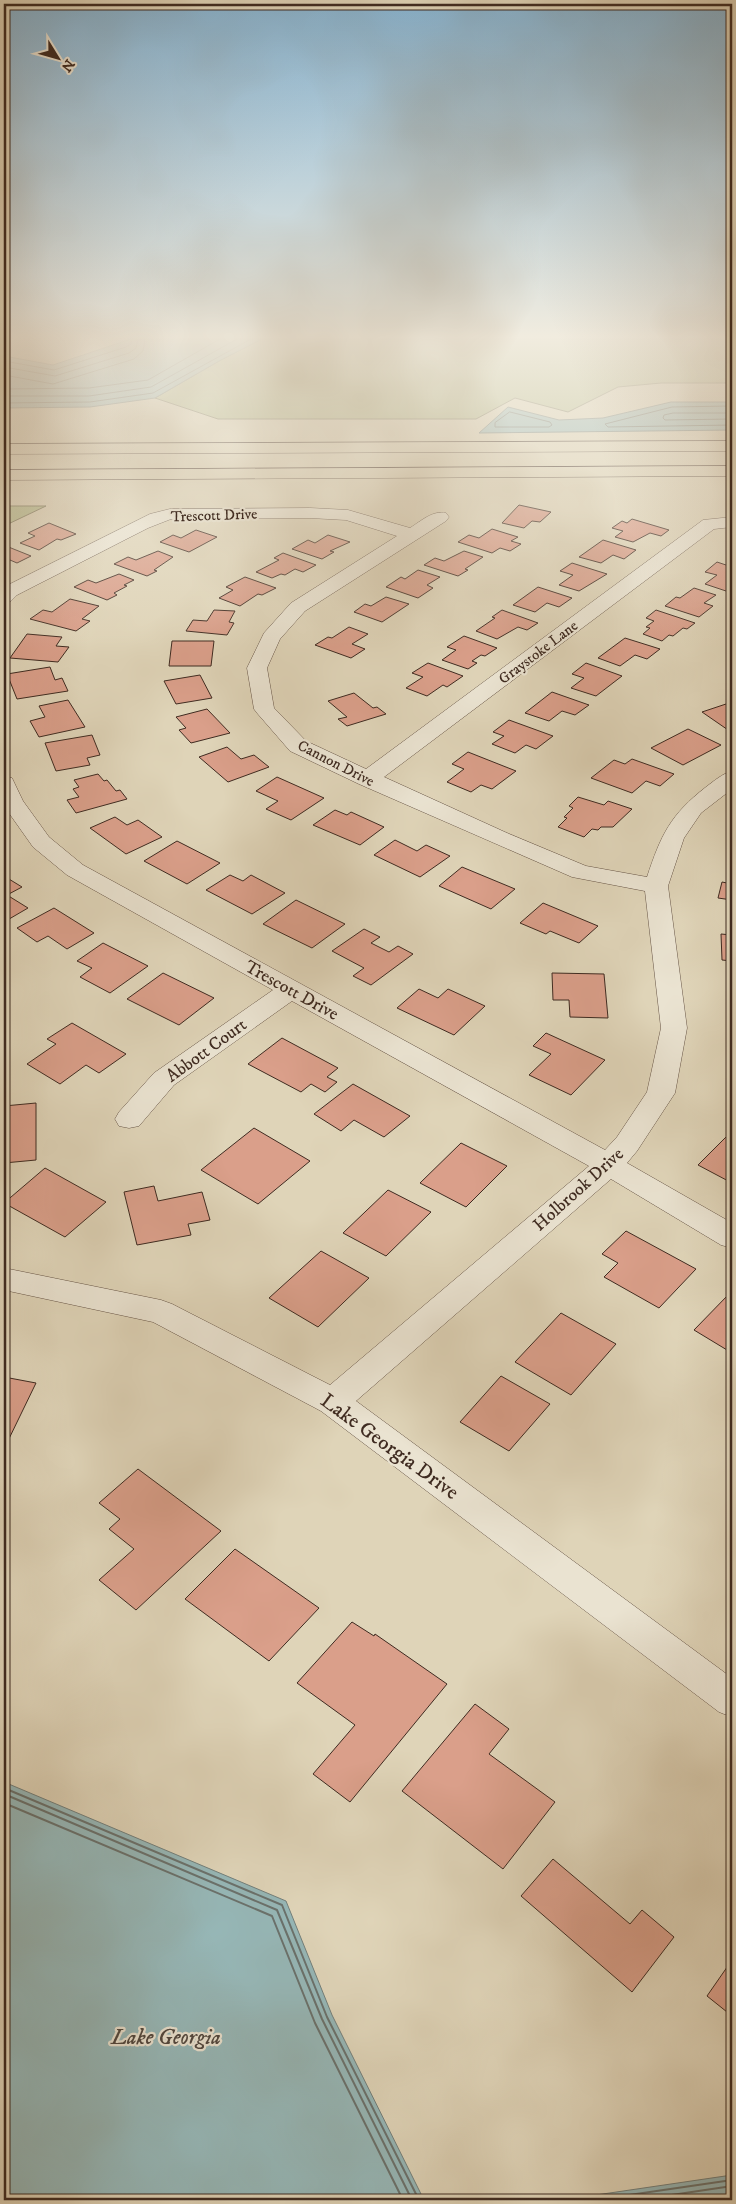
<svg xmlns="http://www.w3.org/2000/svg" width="736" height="2204" font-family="'IM FELL DW Pica',serif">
<rect width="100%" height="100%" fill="#dfd4b8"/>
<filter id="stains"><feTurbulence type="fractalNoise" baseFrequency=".004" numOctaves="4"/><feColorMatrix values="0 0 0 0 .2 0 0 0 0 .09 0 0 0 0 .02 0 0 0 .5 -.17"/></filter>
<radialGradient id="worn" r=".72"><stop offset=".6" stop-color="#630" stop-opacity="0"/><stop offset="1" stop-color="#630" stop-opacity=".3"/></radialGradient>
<!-- green -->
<path fill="#b6bc8b" stroke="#7a7456" d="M262,339H732V383H661L618,387L568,412L515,398L476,419H218L155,398L219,361Z
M4,506H46L4,526Z"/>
<!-- water -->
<path fill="#96b7b7" stroke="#737f7b" d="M131,339H262L219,361L155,398L90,407L4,408V356L53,365Z
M671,402H732V430L479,433L508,407L559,420L603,418Z
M4,1782L286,1901L332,2015L424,2200H4Z
M732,2175V2200H562Z"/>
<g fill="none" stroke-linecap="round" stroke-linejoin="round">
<!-- shore-far1 -->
<path stroke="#6a716c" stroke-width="1" d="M4,361L54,370L126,347L131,344L132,339
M4,367L55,376L129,353L136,348L138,339
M4,375L53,384L134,359L143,351L145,339
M4,389L89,388L148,380L220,339
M4,396H89L151,387L237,339
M4,403L90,402L153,393L251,339
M732,406L672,407L605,424L608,427L732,425
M510,412L550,422L552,425L549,427H495V423Z
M732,413H673L664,415L663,418L665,420L732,419"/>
<!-- shore -->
<path stroke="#6a716c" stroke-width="2" d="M4,1788L282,1905L327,2017L419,2200
M4,1794L277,1910L322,2019L412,2200
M4,1803L272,1916L315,2023L403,2200
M595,2200L732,2180
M638,2200L732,2186"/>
</g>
<!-- building -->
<path fill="#da9f8a" stroke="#3f2b21" d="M519,505L551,512L540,522L532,521L524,528L502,523Z
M632,519L669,530L661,536L650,533L633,542L615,537L623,531L612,528L622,521L627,523Z
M49,523L76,534L61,540L57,539L39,550L20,543L35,536L28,533Z
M492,529L518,537L511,541L521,544L510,551L500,548L492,553L458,542L469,535L479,538Z
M196,530L217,537L189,552L160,542L173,535L181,538Z
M328,535L350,542L330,551L334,552L322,559L292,549L308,540L315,543Z
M603,540L636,550L624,559L613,555L601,563L579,557Z
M6,546L31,556L17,563L10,560L4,563V547Z
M158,551L173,557L154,570L157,571L147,576L114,564L128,557L136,560Z
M464,551L483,557L465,569L468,570L458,576L424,565L435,558L444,561Z
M283,553L316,565L303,572L295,569L285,575L281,574L272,578L256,572L279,560L274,558Z
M717,562L732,567V586L726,591L705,584L717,575L705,572Z
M572,563L607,574L579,591L559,585L573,575L560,571Z
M418,570L440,577L427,585L433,588L418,598L386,587L401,577L405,579Z
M119,574L134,580L124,585L127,586L114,593L117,595L107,600L74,587L88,580L96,583Z
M245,577L276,588L262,595L258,594L240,606L219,598L233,590L226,587Z
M538,587L572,598L559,607L547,603L535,612L513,605Z
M694,588L716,595L704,603L713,606L699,617L665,606L676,597L680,598Z
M386,597L409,604L382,622L354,612L365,604L371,606Z
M70,599L99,606L82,619L90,621L76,631L30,619L43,610L52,612Z
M214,610L235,611L229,622L234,623L227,635L186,631L193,620L207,621Z
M502,610L538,623L527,630L518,627L497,639L476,631L495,618L492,617Z
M656,610L695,623L687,629L683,628L673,636L669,635L662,641L643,634L650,628L646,627L654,621L646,618Z
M349,627L368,634L352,644L365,649L351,658L315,645L328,637L332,638Z
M27,634L62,637L56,646L69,647L58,662L10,658Z
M464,636L497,648L485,656L481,655L472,661L477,663L468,669L442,660L456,650L447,647Z
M625,638L660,649L647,659L635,655L620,666L598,658Z
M172,641H214L211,666H169Z
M428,663L463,676L447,687L443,685L427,696L406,688L423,677L412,673Z
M586,663L622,676L596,696L571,688L584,678L572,674Z
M50,667L55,680L62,678L68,691L17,699L7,674Z
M200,675L212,698L176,704L164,681Z
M552,692L589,705L575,715L562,711L549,721L525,713Z
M354,693L373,708L377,707L386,714L347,726L338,719L347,717L328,701Z
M68,700L85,727L39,737L30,721L45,717L39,706Z
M732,702V731L731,732L702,712Z
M207,709L230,733L191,743L179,730L186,728L176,717Z
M509,720L553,736L536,749L526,745L515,753L492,744L504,736L493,732Z
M688,729L721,745L683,765L651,748Z
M92,735L100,755L87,758L90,765L56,771L45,743Z
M227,747L241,759L254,755L269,767L228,782L199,757Z
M468,752L516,771L492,789L481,785L471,792L447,782L464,769L452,764Z
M632,759L674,774L660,786L646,781L632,793L591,778L614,760L625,764Z
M98,774L104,781L107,780L116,791L120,790L127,799L76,813L67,800L79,797L73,789L79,787L74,780Z
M277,777L324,798L291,820L266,809L278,801L256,791Z
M578,797L604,805L608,801L632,809L613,827H601L598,830L592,829L584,837L558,827L567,818L564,817L573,808L569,806Z
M335,810L347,815L351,812L384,827L360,845L313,825Z
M115,817L127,825L138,820L162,837L126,854L90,828Z
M395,840L417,851L426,845L450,856L420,877L374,855Z
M177,841L220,863L187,884L144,861Z
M462,867L515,889L491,909L439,886Z
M230,875L243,881L251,875L285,893L252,914L206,890Z
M4,876L22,887L7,895L28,908L4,922Z
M722,882L732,884V900L718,898Z
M296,900L345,924L312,948L263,924Z
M543,903L598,926L579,943L550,931L546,934L520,923Z
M54,908L94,933L67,949L48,936L37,942L17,928Z
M731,920H732V961L722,960L721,934L732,935Z
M364,929L380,937L371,943L389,952L398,946L413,954L371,985L353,976L364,968L332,951Z
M103,943L148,966L110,993L80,977L92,968L77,961Z
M163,973L214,998L179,1025L127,999Z
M552,973L604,974L608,1018L570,1017L569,1000H553Z
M419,989L438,998L448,989L485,1006L454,1035L397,1008Z
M72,1023L126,1054L99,1073L86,1065L60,1084L27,1064L56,1044L47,1039Z
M546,1033L605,1060L571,1095L529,1075L551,1054L533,1046Z
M282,1038L338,1068L327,1077L337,1082L325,1092L311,1084L301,1092L248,1064Z
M353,1084L410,1116L384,1137L354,1120L341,1131L314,1114Z
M36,1103V1160L4,1163V1106Z
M254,1128L310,1161L258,1204L201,1170Z
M732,1131V1183L698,1165Z
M461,1143L507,1166L466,1207L420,1183Z
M45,1168L106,1202L65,1237L4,1203Z
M154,1186L158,1201L202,1192L210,1220L188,1224L191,1235L137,1245L124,1192Z
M388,1190L431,1212L386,1256L343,1233Z
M626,1231L696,1269L659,1308L604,1277L618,1263L602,1254Z
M321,1251L369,1278L318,1327L269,1298Z
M729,1294L732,1295V1353L694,1330Z
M561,1313L616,1344L571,1395L515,1362Z
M501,1376L550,1404L509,1451L460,1422Z
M4,1377L36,1383L4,1449Z
M138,1469L221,1531L136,1610L99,1580L134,1549L109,1529L120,1519L99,1503Z
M235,1549L319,1608L269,1661L185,1599Z
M352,1622L374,1636L375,1634L447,1684L350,1802L313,1774L355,1725L297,1683Z
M475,1704L509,1729L489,1754L555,1802L503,1869L402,1791Z
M553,1859L630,1924L642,1910L674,1937L632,1992L521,1896Z
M732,1960V2016L707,1996Z"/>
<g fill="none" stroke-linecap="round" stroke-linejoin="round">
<!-- minor casing -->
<g stroke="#675547" stroke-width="1">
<path id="minor" d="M310,508L348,510L410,528C421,521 433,510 446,513L449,517L446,521L305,611L280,639L267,668L274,708L306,741L366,769L703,520L732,517V527L714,529L384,777L507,833L586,866L647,877C661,835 670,815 706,787C714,781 722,774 732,771V789L701,813L684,838L668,886L687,1028L675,1093L637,1151L627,1163L732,1223V1248L721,1245L611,1179L356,1401L732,1678V1717L719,1712L321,1411L153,1322L4,1290V1268L161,1300L172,1304L330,1385L589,1166L292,1001L174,1085L139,1126L129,1128L119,1126L115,1119L119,1112L154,1073L273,990L67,875L33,847L4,806V776L12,778L23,801L49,837L83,865L605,1150L617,1137L647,1092L661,1028L645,891L572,877L359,784L290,751L257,713L254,709L247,668L264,633L291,603L397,536L346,520L310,518L171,519L148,528L17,595L11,601L4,603V587L150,514L170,509Z"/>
</g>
<!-- highway casing -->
<g stroke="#3f2b21" stroke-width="1">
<path id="highway" d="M732,441V451L4,454V444Z
M732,466V476L4,480V470Z"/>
</g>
<!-- minor -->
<use href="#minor" fill="#eae3d1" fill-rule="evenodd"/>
<!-- highway -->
<use href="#highway" fill="#dfd4b8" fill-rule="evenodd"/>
</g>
<!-- sky -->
<linearGradient id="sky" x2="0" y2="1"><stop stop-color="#87b5d4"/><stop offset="0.52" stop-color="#f1ecdf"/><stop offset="1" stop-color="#f1ecdf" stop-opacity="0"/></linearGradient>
<rect width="736" height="648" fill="url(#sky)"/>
<g text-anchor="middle" stroke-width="4.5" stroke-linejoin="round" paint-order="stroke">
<!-- far-street labels -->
<g font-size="15" fill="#3f2b21" stroke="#eae3d1">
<text transform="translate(214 515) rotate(-2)" y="5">Trescott Drive</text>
<text transform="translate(538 652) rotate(-37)" y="5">Graystoke Lane</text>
<text transform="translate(336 763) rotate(27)" y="5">Cannon Drive</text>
</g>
<!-- street labels -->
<g font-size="18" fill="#3f2b21" stroke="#eae3d1">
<text transform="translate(292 990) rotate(29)" y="6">Trescott Drive</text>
<text transform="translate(206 1050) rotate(-36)" y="6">Abbott Court</text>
<text transform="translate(578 1189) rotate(-42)" y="6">Holbrook Drive</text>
</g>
<!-- near-street labels -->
<g font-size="21" fill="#3f2b21" stroke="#eae3d1">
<text transform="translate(390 1446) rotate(36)" y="7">Lake Georgia Drive</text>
</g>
<!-- near-water labels -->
<g font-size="22" font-style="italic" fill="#50473f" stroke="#eae3d1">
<text x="166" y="2044">Lake Georgia</text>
</g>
</g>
<!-- margin -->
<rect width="736" height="2204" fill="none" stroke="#dfd4b8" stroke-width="20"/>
<rect x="5" y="5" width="726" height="2194" fill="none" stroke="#3f2b21" stroke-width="2.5"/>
<rect x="10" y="10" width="716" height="2184" fill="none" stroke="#3f2b21"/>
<!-- north arrow -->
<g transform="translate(58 58) rotate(127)" stroke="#eae3d1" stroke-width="4" paint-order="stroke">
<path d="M0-4L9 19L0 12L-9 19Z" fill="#3f2b21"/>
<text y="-8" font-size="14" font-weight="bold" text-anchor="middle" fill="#3f2b21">N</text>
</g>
<rect width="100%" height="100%" filter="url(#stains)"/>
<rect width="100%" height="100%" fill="url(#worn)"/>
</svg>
